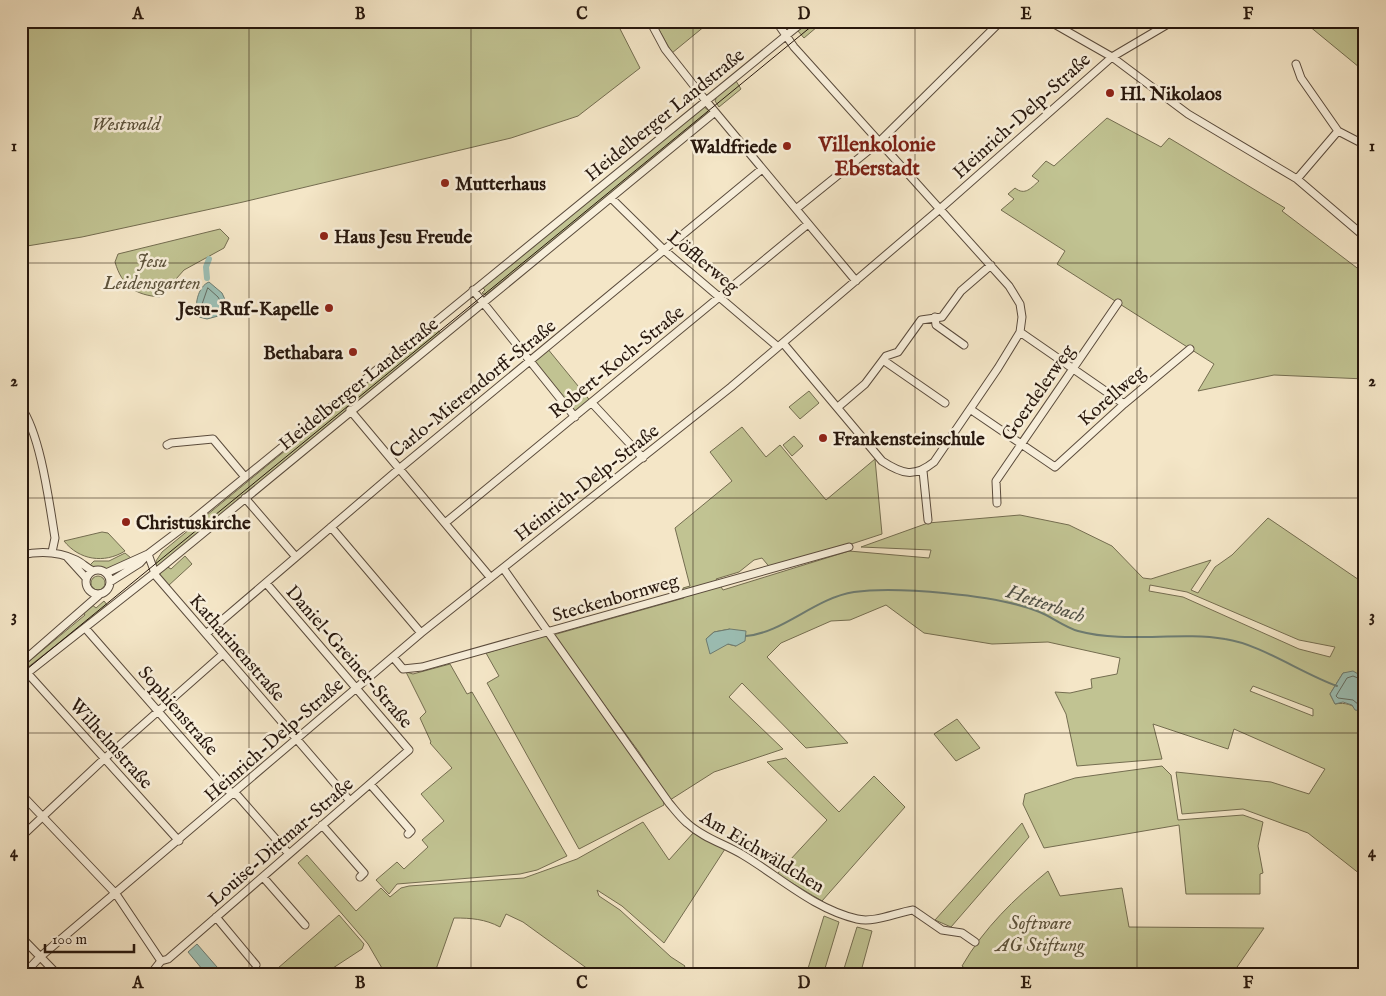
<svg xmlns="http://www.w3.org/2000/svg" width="1386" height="996" font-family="'IM FELL English',serif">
<rect width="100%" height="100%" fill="#f4e6c7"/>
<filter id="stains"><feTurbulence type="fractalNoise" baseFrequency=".004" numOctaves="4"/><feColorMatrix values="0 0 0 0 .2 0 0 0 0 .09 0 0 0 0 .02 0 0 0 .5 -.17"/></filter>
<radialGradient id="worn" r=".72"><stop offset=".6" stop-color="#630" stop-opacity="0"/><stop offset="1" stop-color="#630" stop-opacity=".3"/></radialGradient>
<!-- green -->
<path fill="#c1c392" stroke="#746d50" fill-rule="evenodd" d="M21,21H616L640,68L578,116L511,138L243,202L82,237L21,247Z
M654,21H711L672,53Z
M809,21H824L804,38L798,31Z
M1303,21H1365V72Z
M736,81L741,89L719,107L715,101L717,96Z
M704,107L711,112L486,295L482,293L485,290L483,288Z
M1107,118L1161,147L1169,138L1285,208L1282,211L1365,274V379L1274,375L1198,391L1214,364L1057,264L1065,251L1001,210L1014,199L1008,194L1015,188C1025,196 1031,188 1039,181L1032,176L1046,161L1054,166Z
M220,229L229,238L224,248L184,270L160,297C135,295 122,286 115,262L118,254Z
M436,329L442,334L326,427L156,568V561L162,552L432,330Z
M547,348L592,403L575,417L530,361Z
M809,391L819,403L800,419L789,407Z
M742,427L766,457L780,445L826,500L875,459L882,534L772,570L762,558L754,560L739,572L716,579L723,590L849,551L929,558L931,550L861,547L928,523L1020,515L1069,525L1112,546L1143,578L1151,579L1211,560L1191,590L1198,593L1215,567L1232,555L1268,518L1365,584V678L1361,674L1343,673L1330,694L1335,704C1346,702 1352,705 1361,711L1365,705V878L1308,833L1243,809L1182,814L1176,772L1271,782L1309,794L1325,769L1234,729L1228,749L1153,724L1162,759L1077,766L1066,714L1055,692L1070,693L1092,688L1091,679L1117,674L1120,658L1048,642L992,644L924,633L886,605L850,620L831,621L781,643L767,657L848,743L806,748L742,683L729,697L783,749L714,772L670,800L639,752L553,635L684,598L683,588L690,586L675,528L732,481L710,452ZM1150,585L1187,592L1299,640L1335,647L1330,657L1299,649L1183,597L1149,591ZM730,629L736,646L706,639L714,632ZM1253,686L1313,709V716L1250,691Z
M794,436L803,446L792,456L783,445Z
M102,532L108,533L125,551C104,564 79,560 64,541Z
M125,553L131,558L109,569L89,566L94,561H109Z
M185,556L192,564L168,586L160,576V572L166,566L171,569Z
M91 583a7 7 0 1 1 14 0a7 7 0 1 1-14 0Z
M104,601L108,606L29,668L27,663L85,615L83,612L91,604L96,608Z
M547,635L663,799L664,805L579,849L487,683L499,676L486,653Z
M450,664L467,694L472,692L567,856L537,870L520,874L397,884L389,894L376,880L397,862L404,869L428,847L422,840L444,821L421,794L452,768L430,743L431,742L420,718L426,712L406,672L413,674Z
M957,719L980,748L956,761L934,734Z
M786,758L839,812L874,776L905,807L822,901L777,874L827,820L767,762Z
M1162,766L1171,775L1178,820L1243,815L1263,822L1258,846L1263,873L1260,874V894H1186L1179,825L1044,848L1023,804L1025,794L1075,778Z
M643,822L669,860L694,832L725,849L664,943L622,906L597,890L599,896L620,910L671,957L685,966L679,975H592V972L523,922L506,914L500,927C485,919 471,918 454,918L434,975H386L368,944L298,863L307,855L356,911L381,888L390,897L401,888L409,886L524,878L577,859Z
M1022,823L1029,837L951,927L935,920Z
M1048,871L1060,896L1122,888L1129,927L1264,928L1235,970L1238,975H973L962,966C984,928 1014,899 1048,871Z
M339,915L364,944L362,949L333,968L336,975H270Z
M824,916L839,922L823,975H806Z
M857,927L872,931L860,975H842Z"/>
<!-- water -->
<path fill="#9cc0b6" stroke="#6d7c72" d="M209,282L222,293L228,306L222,315L207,319L199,317C193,307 198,286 209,282Z
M730,629L746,631L745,641L736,646L728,644L710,654L706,639L714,632Z
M1353,671L1365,678V705L1361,711L1355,710L1352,705L1343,702L1335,704L1330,694L1343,673Z
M197,944L224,975H207L188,952Z"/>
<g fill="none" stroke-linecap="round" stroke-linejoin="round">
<!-- shore -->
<path stroke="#626c62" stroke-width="1" d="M208,288L218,297L223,306L220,311L207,314L203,313L201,308Z
M1365,681L1353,676L1347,678L1336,696L1338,698L1353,700L1359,705L1365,704"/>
<!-- stream -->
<path stroke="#6d7c72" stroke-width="2" d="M746,636C783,633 815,598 854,592C896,586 997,595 1037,611C1051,616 1064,627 1078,631C1126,644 1177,631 1225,639C1260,644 1301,673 1337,686"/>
<!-- canal -->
<path stroke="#9cc0b6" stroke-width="6" d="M207,278L206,267L209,259"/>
<!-- minor casing -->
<g stroke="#5a4b3c" stroke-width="9">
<path id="minor" d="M650,21L665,49L706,101L856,281
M776,21L794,47L1009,286L1020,304L1022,317L1020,332L998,368L934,462C914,478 902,474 882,461L783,343
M1049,21L1112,57L1188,114L1297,179L1365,237
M1345,21L1348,24L1359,21
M1296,64L1301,78L1338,131L1297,179
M1338,131L1365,145
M611,198L664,250L778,347
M796,209L879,142L1001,21
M473,290L575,417
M935,317L936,325L964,345
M1020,332L1124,404
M883,360L945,403
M592,403L643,458
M21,407C41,436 49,502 55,538L52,552
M838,407L865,384L886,356L898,352L921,320L942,317L961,291L991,265
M970,409L1055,467L1124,404L1190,349
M350,410L490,577
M167,445L171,443L213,439L245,477
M923,471L928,520
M245,498L296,557
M997,503L996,481L1118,303
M445,523L808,224
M331,527L421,633
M148,554L156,576L350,801
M21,555C40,551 58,551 76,560C82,563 87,568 93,571
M67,557L86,578
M503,568L669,803C675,810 680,817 687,823C703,838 725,844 743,855C780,877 814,909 857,919C874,923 895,913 913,910L942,930L962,933L975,942
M86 582a12 12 0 1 1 24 0a12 12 0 1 1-24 0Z
M106,573L148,554
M110,582L140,563L148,554L189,523L804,21
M86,629L226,789L238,796L289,854
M206,634L399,469L762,169
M393,657L403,669L422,667L849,547
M21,663L99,595
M21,666L179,841
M21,678L162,567L715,112
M370,784L411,831L408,834
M21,794L116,894L161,961
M322,825L364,873L360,877
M21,837L104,759L223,654
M263,877L305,925
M216,917L256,965
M21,937L58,975
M23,975L40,957L421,633L731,387L941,208L1112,57L1173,21
M150,975L161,961L168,959L409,750L266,583"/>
</g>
<!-- minor -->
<use href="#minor" stroke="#f8efdb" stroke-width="7"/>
<!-- tram -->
<path stroke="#27170d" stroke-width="1" d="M21,674L818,21"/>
</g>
<!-- grid -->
<path fill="none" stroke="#27170d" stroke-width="1" stroke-opacity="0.55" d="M249,21V975M471,21V975M693,21V975M915,21V975M1137,21V975M21,263H1365M21,498H1365M21,733H1365"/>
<!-- markers -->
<g fill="#8f2418" stroke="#f8efdb" stroke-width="2">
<circle cx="1110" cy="93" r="5"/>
<circle cx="787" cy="146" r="5"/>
<circle cx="445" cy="183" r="5"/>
<circle cx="324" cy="236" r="5"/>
<circle cx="329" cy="308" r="5"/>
<circle cx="353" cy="352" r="5"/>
<circle cx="823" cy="438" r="5"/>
<circle cx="126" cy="522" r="5"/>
</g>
<g text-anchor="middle" stroke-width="5" stroke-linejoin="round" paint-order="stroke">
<!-- poi labels -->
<g font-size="19" font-weight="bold" fill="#27170d" stroke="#f8efdb" text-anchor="start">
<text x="1120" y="100">Hl. Nikolaos</text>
<text x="777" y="153" text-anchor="end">Waldfriede</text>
<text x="455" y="190">Mutterhaus</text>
<text x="334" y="243">Haus Jesu Freude</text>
<text x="319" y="315" text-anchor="end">Jesu-Ruf-Kapelle</text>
<text x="343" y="359" text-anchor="end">Bethabara</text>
<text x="833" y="445">Frankensteinschule</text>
<text x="136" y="529">Christuskirche</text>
</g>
<!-- street labels -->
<g font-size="19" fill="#27170d" stroke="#f8efdb">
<text transform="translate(664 114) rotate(-39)" y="7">Heidelberger Landstraße</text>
<text transform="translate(1021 115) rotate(-42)" y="7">Heinrich-Delp-Straße</text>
<text transform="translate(704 261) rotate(40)" y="7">Löfflerweg</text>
<text transform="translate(616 361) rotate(-39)" y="7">Robert-Koch-Straße</text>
<text transform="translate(358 383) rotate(-39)" y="7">Heidelberger Landstraße</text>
<text transform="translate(472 388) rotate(-39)" y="7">Carlo-Mierendorff-Straße</text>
<text transform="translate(1037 392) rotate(-55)" y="7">Goerdelerweg</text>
<text transform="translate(1111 395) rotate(-41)" y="7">Korellweg</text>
<text transform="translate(586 482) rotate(-38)" y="7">Heinrich-Delp-Straße</text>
<text transform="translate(615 597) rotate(-16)" y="7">Steckenbornweg</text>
<text transform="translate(238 647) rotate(49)" y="7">Katharinenstraße</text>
<text transform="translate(350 656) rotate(49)" y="7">Daniel-Greiner-Straße</text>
<text transform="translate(179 710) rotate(49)" y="7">Sophienstraße</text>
<text transform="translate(273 739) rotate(-41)" y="7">Heinrich-Delp-Straße</text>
<text transform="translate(112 743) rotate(48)" y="7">Wilhelmstraße</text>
<text transform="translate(280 841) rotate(-41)" y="7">Louise-Dittmar-Straße</text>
<text transform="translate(763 851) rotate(31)" y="7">Am Eichwäldchen</text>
</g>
<!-- park labels -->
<g font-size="19" font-style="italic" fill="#5d533c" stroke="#f8efdb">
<text x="126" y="130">Westwald</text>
<text x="152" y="267">Jesu<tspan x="152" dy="22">Leidensgarten</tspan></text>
<text x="1040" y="929">Software<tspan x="1040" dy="22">AG Stiftung</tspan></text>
</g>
<!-- water labels -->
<g font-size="20" font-style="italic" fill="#505248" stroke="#f8efdb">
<text transform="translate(1046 603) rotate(19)" y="7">Hetterbach</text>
</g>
<!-- quarter labels -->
<g font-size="21" font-weight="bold" fill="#7a1f14" stroke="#f8efdb">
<text x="877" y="151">Villenkolonie<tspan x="877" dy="24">Eberstadt</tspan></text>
</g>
</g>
<!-- margin -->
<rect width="1386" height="996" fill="none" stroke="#f4e6c7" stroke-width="55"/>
<!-- scale -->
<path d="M45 944v8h89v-8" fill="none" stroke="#27170d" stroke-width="2.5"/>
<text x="52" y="944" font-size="15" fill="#27170d" stroke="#f8efdb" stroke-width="4" paint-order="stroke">100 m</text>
<rect x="28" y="28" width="1330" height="940" fill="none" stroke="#27170d" stroke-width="2"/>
<g font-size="16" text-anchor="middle" font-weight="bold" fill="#27170d">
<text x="138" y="19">A</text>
<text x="360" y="19">B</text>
<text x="582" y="19">C</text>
<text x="804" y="19">D</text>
<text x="1026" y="19">E</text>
<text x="1248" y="19">F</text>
<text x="14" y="151">1</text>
<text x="1372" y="151">1</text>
<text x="14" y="386">2</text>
<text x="1372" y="386">2</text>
<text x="14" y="621">3</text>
<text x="1372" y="621">3</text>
<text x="14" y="857">4</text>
<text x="1372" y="857">4</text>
<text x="138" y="988">A</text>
<text x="360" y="988">B</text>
<text x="582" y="988">C</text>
<text x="804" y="988">D</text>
<text x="1026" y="988">E</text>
<text x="1248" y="988">F</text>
</g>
<rect width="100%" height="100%" filter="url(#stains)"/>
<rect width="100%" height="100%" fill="url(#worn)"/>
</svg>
